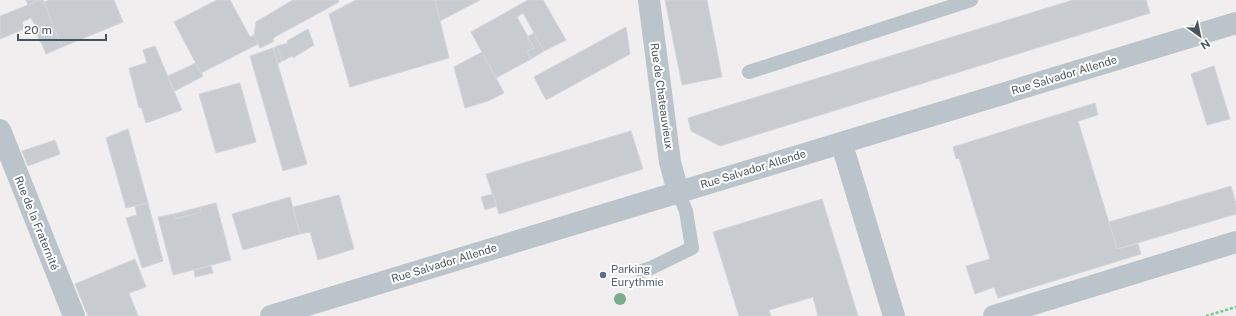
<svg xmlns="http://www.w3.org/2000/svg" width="1236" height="316" font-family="'Public Sans',sans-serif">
<rect width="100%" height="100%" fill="#f0eeee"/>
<!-- building -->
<path fill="#c8ccd0" stroke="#d2d5d9" d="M26,0H40L28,5Z
M40,0H43L62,47L46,54L41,42H40L35,30L37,29L31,18L22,22L24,29L0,39V16Z
M50,0H114L123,22L62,47L44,2Z
M217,0H230L250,37L254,35L258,44L201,73L174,22Z
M293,0H338L339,2L273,38L274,41L260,48L254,35L256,22Z
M356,0H435L449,58L350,87L329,14Z
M435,0H480L440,21Z
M528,0H543L566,40L544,51L523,13L517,17L534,48L527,51L531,59L496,78L471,32Z
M665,0H707L722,77L682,85Z
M1073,0H1146L1150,13L720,146L691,131L688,118Z
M626,27L630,54L546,100L534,77Z
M308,29L314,45L293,58L292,56L282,61L277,46L288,43L287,41Z
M534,33L544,51L531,59L527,51L534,48L527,37Z
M155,46L182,110L146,123L141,107L139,108L129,68L147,63L143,50Z
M277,46L282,61L278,64L273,48Z
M273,48L307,164L283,171L250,56Z
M482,52L504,93L488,101L465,108L454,67Z
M196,63L203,76L175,91L168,76Z
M1214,66L1230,119L1207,125L1191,74Z
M240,83L256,142L216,153L199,94Z
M1095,103L1098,115L1078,121L1117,249L1138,244L1141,254L998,298L994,287L975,294L966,266L990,259L959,158L956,159L953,147Z
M128,129L148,203L126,208L106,138Z
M631,131L643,169L499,214L486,174Z
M55,140L60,154L28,166L22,151Z
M1231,186L1236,204V214L1117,249L1109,222Z
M493,194L497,206L485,210L481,197Z
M339,195L354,249L318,260L310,232L300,234L293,207Z
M290,197L300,234L243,250L232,214Z
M822,199L858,316H818L813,297L769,310L771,316H739L713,232Z
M148,203L163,261L142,268L126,218L137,215L135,206Z
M216,203L231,260L173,275L158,217L174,214L175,219L201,212L200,207Z
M200,207L201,212L175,219L174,214Z
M135,259L146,287L129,293L138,316H88L75,284Z
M211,266L213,273L195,277L194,270Z"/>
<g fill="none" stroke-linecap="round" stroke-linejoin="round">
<!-- path -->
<path stroke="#78c894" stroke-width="2.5" stroke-dasharray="3 2" stroke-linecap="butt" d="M1206,316L1236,307"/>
<!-- service -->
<path stroke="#bac4ca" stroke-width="14" d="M749,72L971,0
M642,271L651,268L692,248L686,211L678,192"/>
<!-- minor -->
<path stroke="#bac4ca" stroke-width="22" d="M649,0L670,162L678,192
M0,130L74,316
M841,143L847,161L894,316
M271,316L1236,23
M994,316L1236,242"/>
</g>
<!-- trees -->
<circle fill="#7bad8c" cx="620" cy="299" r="6"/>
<!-- markers -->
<circle fill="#5c6f8a" stroke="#fff" stroke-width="1.5" cx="603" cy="275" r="4"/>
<g text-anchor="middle" stroke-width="4" stroke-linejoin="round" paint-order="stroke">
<!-- street labels -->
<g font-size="11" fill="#47545a" stroke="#fff">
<text transform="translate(1064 75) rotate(-17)" y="4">Rue Salvador Allende</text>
<text transform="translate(662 96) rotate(82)" y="4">Rue de Chateauvieux</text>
<text transform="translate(753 169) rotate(-17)" y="4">Rue Salvador Allende</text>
<text transform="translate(37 223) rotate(68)" y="4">Rue de la Fraternité</text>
<text transform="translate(444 263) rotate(-17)" y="4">Rue Salvador Allende</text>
</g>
<!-- service labels -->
<g font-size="11" fill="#4e5e75" stroke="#fff" text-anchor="start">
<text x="611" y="273">Parking<tspan x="611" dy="13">Eurythmie</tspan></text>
</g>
</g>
<!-- north arrow -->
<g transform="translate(1200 36) rotate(147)" stroke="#ffffff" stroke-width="3" paint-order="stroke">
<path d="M0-3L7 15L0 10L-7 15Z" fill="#47545a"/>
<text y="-6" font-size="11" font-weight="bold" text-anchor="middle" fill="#47545a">N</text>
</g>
<!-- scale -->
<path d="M18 34v6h88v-6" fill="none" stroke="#47545a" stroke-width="2"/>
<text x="24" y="34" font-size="12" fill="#47545a" stroke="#ffffff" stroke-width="3" paint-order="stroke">20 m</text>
</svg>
